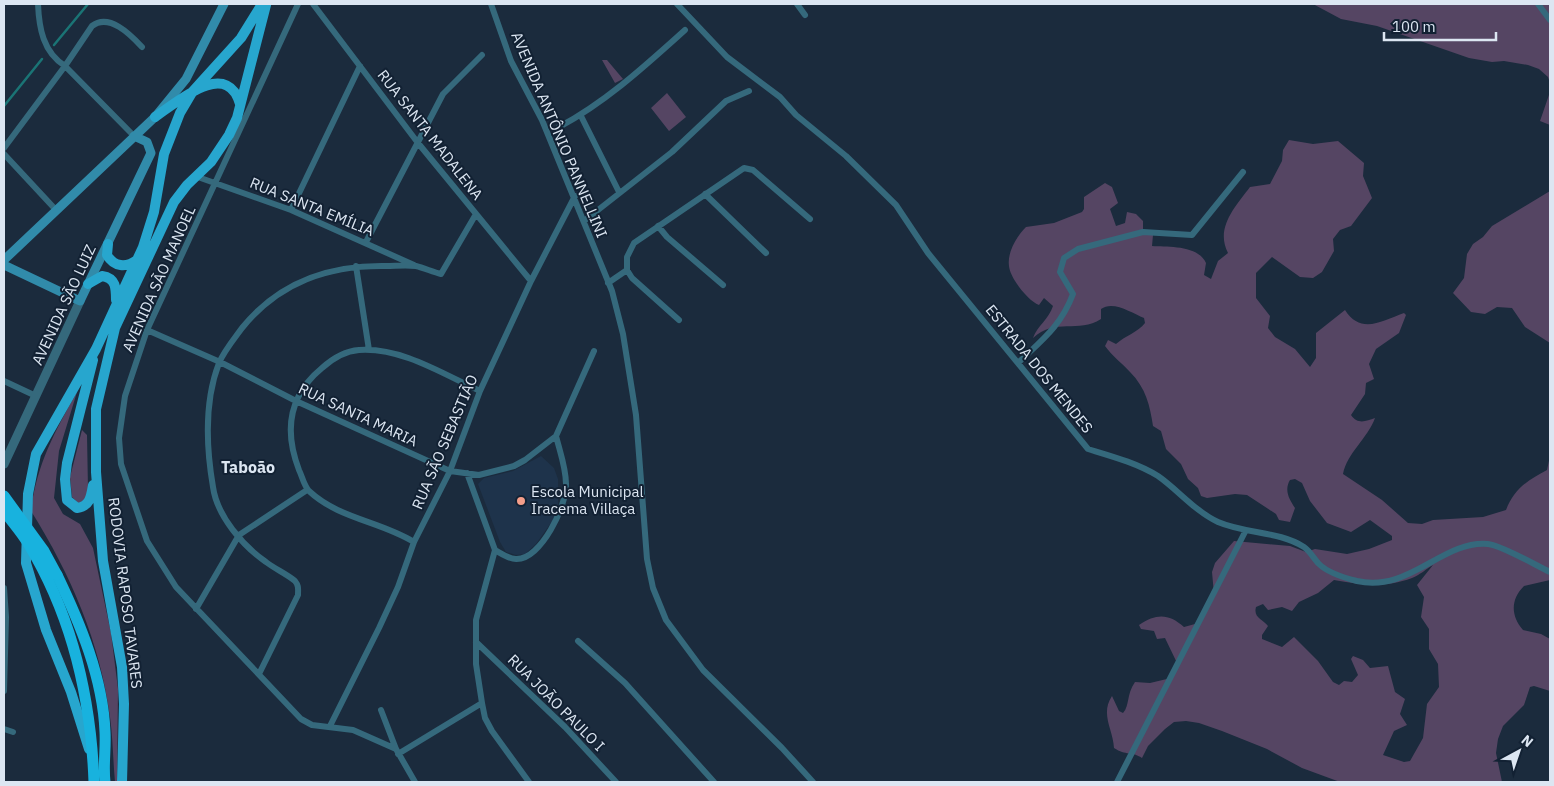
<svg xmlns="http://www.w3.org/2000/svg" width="1554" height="786" font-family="'IBM Plex Sans',sans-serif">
<rect width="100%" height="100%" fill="#1b2b3d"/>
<!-- built -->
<path fill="#1e334b" d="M541,456L554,468L558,479V507L553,520L536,544L525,554L516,555L506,552L500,542L478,484L484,478L513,471Z"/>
<!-- green -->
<path fill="#554563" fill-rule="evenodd" d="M1313,4H1550V83L1548,77L1539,69L1528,65L1504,61L1492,62L1469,58L1377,26L1341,19Z
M602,60H607L623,79L615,83Z
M1550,92V125L1540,121Z
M667,93L686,117L669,131L651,108Z
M1289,140L1313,144L1338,141L1364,163L1363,176L1372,198L1351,226L1340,230L1333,239L1334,251L1322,272L1313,278L1300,277L1272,257L1256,273V298L1270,316L1268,328L1275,337L1295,349L1310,367L1316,358V333L1345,310C1361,335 1382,321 1404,313L1406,315L1399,333L1376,349L1369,364L1374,379L1366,383L1365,394L1351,415C1358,425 1366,421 1375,418C1368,438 1347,453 1343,474L1382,500L1408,523L1422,524L1433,520L1483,517L1506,510C1514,489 1528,480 1547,470L1550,456V580L1524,586C1510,600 1511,616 1523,630L1541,634L1550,639V691L1534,686L1530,687L1524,705L1503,726L1498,739L1496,753L1502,782H1340L1302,768L1267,749L1222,731L1199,723L1186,721L1174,722L1165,729L1148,746L1142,758C1132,751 1126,756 1114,748C1113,729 1100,714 1112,696L1119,711L1123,713C1130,705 1126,695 1135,682L1150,683L1171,678L1178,665L1165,638L1157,639L1154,631L1141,629L1139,625C1157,613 1169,614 1184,627L1195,624L1214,594L1212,572L1215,563L1234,541L1290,546L1306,552L1315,549L1347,554L1369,549L1392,540V536L1370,520L1351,532L1327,523L1310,501L1302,483L1295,479L1290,480C1284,490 1289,499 1295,508L1290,522L1279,520L1276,514L1247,495L1235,494L1207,498L1201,496L1198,488L1188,479L1181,464L1166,449L1161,431L1153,426C1150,406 1146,388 1130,372C1122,363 1112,356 1105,346L1108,340L1116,344C1125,336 1138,332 1145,323L1144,318C1132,313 1113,300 1101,309V319C1078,334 1056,317 1033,338C1037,326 1049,319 1053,306L1044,298L1039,305C1028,301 1010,278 1009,266C1007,252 1017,236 1026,227L1054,223L1082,212L1084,209V197L1105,183L1112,187L1118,203L1110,209L1116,226L1125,223L1127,212L1136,214L1143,221V230L1153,235L1152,246C1168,247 1198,245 1206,263L1204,275L1211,279L1218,261L1228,253C1215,228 1235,207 1250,187L1270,184L1282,161L1283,150ZM1433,565L1417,585L1424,597L1421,617L1429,629V649L1438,664L1439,687L1427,704L1423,738L1410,761L1404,762L1383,755L1394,731L1407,725L1400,714L1405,699L1395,692L1388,666L1370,668L1363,660L1353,656L1351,659L1358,675L1352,682L1344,681L1339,685L1333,682L1318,661L1294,637L1282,647L1262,639V635L1268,626C1263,619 1253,618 1256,607L1263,604L1268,610L1282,607L1292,611L1299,602L1318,593L1334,580C1361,585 1385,588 1412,578C1420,575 1426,569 1433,565Z
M1550,191V343L1525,327L1512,308L1497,307L1485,314L1471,312L1453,293L1464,278L1467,254L1473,244L1483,237L1492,226Z
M77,392L59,451L54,498L63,514L80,524L93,548L111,633L118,689L117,782H115C113,761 113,739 110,717C100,642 71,575 31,511C36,466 55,431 77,392Z
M82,430L87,435L88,489L86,498L79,504L72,497L70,477Z"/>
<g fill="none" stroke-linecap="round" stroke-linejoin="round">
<!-- stream -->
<path stroke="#1a7475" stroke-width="2.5" d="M54,45L88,4
M4,106L42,59"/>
<!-- minor -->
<path stroke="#35697c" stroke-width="6" d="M38,4C39,28 43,52 65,66L134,136
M298,4L147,330L125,396L119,438L121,464L147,541L176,587L301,719L312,725L353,730L396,749
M313,4L418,143L531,281
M491,4L511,61L542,120L612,291L623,334L636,415L647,559L653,588L666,620L703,670L782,748L813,782
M677,4L727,57L780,97L796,115L846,156L896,205L928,253L1088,449C1111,456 1137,463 1158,476C1178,490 1196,512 1218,522C1246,534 1279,531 1304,547C1310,551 1314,559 1319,564C1328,573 1345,578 1357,581C1410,593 1442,540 1488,544C1501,545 1537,566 1550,572
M797,4L805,15
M1538,4L1550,20
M581,116L619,192
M559,127C606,102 646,65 685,30
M4,148L65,66L92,26C109,13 130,34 142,47
M4,154L56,210
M195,176L291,210L414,265
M705,194L766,253
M291,210L360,66
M584,221L672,152L726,101L749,91
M658,226L667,237L723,285
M366,242L443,94L482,55
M356,266L369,350
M627,270V257L634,243L744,168L753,170L810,219
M608,283L627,270L632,278L679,320
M147,330L220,362L296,401L450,471L479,475L514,466L525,460L556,436L594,351
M1018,363C1042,340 1061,326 1073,294L1060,272L1064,258L1078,249L1143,232L1192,235L1243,172
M4,381L36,396
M467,473L495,550L476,620V664L482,703L485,718L492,731L529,782
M414,542C380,521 339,519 309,491C304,486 302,476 299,470C284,431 288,396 322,368C332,359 345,351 359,350C401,347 443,374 480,391
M495,550C502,554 509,559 516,559C541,560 567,505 566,484C566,468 560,452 556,436
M4,588L6,617L4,691
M196,609L239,535L307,490
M578,641L625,683L714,782
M476,642L565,727L616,782
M259,674L298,595C298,589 299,586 295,581C287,574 275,569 266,562C243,546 217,516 213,487C206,446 204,402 219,363C224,351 234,339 242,328C279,282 328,265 386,266C395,266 406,265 416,266C424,268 433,272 441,274L476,214
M381,710L396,749L415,782
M330,726L379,628L398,587L414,542L450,471L480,391L531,281L575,196
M4,729L13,732
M398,754L482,703
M1117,782L1245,532"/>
<!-- tertiary -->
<path stroke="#35697c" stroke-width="9" d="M4,464L80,301"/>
<!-- secondary -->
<path stroke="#318baa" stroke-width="9" d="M4,260L155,117L186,79L224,4
M4,265L80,301L151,153L147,142L134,136"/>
<!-- primary -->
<path stroke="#27a6ce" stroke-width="10" d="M155,117C177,102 227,58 240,104
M108,244L107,255C114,267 126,268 137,260
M88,284L102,276C116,278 116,288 116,300
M93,360L67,463L65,479L67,500L77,508C90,506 91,497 93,485
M89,749L71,692L46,630L26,563L28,494L36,454L96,349L143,247L154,212L164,154L180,113L193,91L241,38L262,4
M122,782L124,704L122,667L103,561L96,472V409L115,328L174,202L187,185L211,162L229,135L237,118L266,5"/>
<!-- trunk -->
<path stroke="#18b2de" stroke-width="11" d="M57,575C80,623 103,678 105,732C106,749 103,766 105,782"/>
<!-- trunk-bridge -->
<path stroke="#18b2de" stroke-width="11" d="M4,496L44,551L57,575
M4,511C12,522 22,533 29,545C72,616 91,700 94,782"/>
</g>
<!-- markers -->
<circle fill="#f49e8a" stroke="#122133" stroke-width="2" cx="521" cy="501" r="5"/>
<g text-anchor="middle" stroke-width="4" stroke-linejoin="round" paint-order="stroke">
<!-- street labels -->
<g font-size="15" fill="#dce6f2" stroke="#122133">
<text transform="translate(430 135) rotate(52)" y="5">RUA SANTA MADALENA</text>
<text transform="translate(559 135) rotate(67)" y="5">AVENIDA ANTÔNIO PANNELLINI</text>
<text transform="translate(312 207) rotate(22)" y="5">RUA SANTA EMÍLIA</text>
<text transform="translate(159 279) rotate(-66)" y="5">AVENIDA SÃO MANOEL</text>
<text transform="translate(64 305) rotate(-65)" y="5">AVENIDA SÃO LUIZ</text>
<text transform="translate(1039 369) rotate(51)" y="5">ESTRADA DOS MENDES</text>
<text transform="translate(358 415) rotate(25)" y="5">RUA SANTA MARIA</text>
<text transform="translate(445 442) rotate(-67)" y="5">RUA SÃO SEBASTIÃO</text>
<text transform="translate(125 593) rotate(83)" y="5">RODOVIA RAPOSO TAVARES</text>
<text transform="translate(556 703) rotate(45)" y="5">RUA JOÃO PAULO I</text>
</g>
<!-- poi labels -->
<g font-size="15" fill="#dce6f2" stroke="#122133" text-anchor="start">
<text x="531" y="497">Escola Municipal<tspan x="531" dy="17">Iracema Villaça</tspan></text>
</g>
<!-- neighbourhood labels -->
<g font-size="16" font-weight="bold" fill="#dce6f2" stroke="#122133">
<text x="248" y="473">Taboão</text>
</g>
</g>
<!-- border -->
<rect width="1554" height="786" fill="none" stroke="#dce6f2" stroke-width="10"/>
<!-- north arrow -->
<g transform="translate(1519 751) rotate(40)" stroke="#122133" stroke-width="4" paint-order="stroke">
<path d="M0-4L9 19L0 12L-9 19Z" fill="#dce6f2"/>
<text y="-8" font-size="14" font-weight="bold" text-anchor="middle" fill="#dce6f2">N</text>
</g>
<!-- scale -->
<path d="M1384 32v8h112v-8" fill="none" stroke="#dce6f2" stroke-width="2.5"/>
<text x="1392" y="32" font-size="15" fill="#dce6f2" stroke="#122133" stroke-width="4" paint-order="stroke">100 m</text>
</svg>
